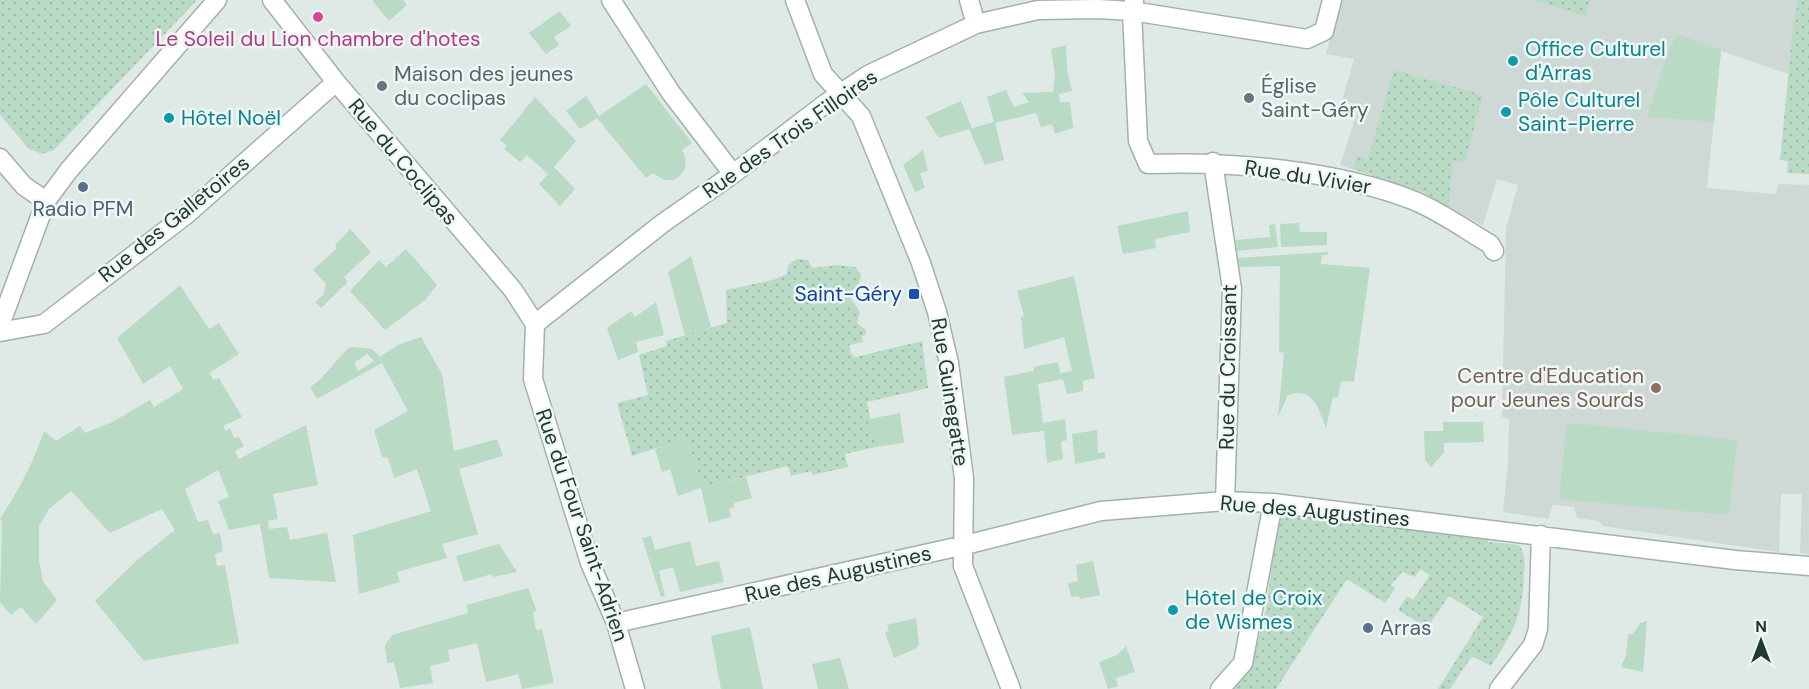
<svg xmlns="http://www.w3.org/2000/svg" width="1809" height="689" font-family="'DM Sans',sans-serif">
<defs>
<pattern id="grass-dots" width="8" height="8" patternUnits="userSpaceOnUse" patternTransform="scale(1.5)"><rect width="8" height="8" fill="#b9dac5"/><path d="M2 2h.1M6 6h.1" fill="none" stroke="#9fbcaa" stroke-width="1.8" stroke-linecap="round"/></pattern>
</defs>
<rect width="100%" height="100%" fill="#dfeae6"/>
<!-- built -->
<path fill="#ced9d5" d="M1341,0H1798L1788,74L1721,51L1707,188L1776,194L1778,184L1809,185V554L1800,553L1802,494H1781L1779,552L1602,526L1599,521L1577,518L1574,507L1553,505L1548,519L1503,512L1508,462L1509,419L1502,417L1506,228L1518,185L1497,179L1483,226L1423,192L1340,165L1359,107L1342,101L1354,59L1326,54Z"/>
<!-- grass -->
<path fill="url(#grass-dots)" d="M0,0H197L54,150L42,154L29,149L0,115Z
M1534,0H1590L1585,16Z
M1798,0H1809V174L1787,173L1788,161L1780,160L1793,27Z
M1394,70L1483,95L1465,163L1453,161L1448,208L1423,192L1353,169L1357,156L1368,159Z
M797,259L808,260L812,268L839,265L855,267L861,275L858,287L847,293L860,312L857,323L865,329L867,334L862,336L863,342L849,345L851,354L856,357L922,341L928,388L867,402L876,447L845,454L848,467L813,475L811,471L791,476L788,466L701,488L688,438L632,456L617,403L648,395L639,355L667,346L666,341L727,323L726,290L772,280L787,274L788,265Z
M1287,511L1489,536L1488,542L1519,545C1526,556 1525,564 1524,576C1522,618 1513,632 1491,666L1472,656L1450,689H1438L1483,617L1449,596L1427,628L1398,610L1407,596L1413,600L1430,575L1420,569L1415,577L1402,572L1391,585L1395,588L1385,603L1347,579L1276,689H1234L1250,671L1266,609L1278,520Z"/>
<!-- garden -->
<path fill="#b9dac5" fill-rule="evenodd" d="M372,0H403L407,5L389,21Z
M560,11L571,26L554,37L559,45L546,54L529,33Z
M1677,34L1721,50L1714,122L1647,117L1668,53Z
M1066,45L1067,70L1072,91L1059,94L1060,102H1070L1073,128L1055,134L1052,124L1041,127L1036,113L995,123L1004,160L985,165L969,129L939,138L925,117L961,101L972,128L994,122L987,97L1006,90L1014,107L1029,102L1022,93L1053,92L1055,75L1051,49Z
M646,84L692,143L682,150C689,162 686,173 674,180H664L653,173L646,178L597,118L580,129L566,111L586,96L599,116Z
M535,97L576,141L554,167L575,189L560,206L539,184L548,174L527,155L520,162L504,149L507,146L500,140Z
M923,150L928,171L920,173L925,188L915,192L903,165Z
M1188,211L1190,232L1155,239L1156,248L1123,254L1117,226Z
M1299,223L1300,232H1327V245L1281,247L1280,224Z
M1275,224L1278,247L1237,251L1236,240L1270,237L1269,225Z
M350,229L371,252L344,277L348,282L321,308L315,302L324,294L326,284L313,270L337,248L335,245Z
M406,249L437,285L425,300L385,330L350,291L379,260L386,267Z
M1328,252V255H1322L1321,264L1370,268L1354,382L1341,381L1338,398L1333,397L1326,428C1318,408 1314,387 1288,395L1278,417L1284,353L1279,352L1280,266L1239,267L1238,258Z
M691,256L711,327L685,336L668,272Z
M1074,276L1095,378L1083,381V391L1067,394L1063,379L1038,384L1043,423L1065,419L1067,440L1061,442L1063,459L1047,463L1044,431L1012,435L1004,377L1034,371V367L1058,362L1060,373L1072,371L1064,337L1024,349L1021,317L1024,316L1017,291Z
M180,285L209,329L219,323L239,354L209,373L214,380L219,378L242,417L223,426L226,431L230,428L234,438L239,437L244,446L235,451L239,459L306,425L318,485L273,494L278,519L268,521L269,529L287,527L290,540L327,533L336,582L269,578L260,524L229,530L218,501L229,497L218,470L185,489L198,522L208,520L213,534L220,533L223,551L215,554L217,566L225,565L239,643L144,661L95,601L136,561L175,530L162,509L110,533L71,491L49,509L39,526V561L43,581L57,600L36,624L21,607L11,615L0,602L2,522L0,518C19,491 33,462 44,431L56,441L80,426L85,433L112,422L150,400L154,407L183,389L170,366L143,384L117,338Z
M656,302L664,335L636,342L638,352L618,360L607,328L631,311L635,317Z
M421,337L442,374L454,451L497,439L503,456L459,469L478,534L442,544L447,558L397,572L400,582L359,594L353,535L431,511L417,469L394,478L388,458L382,457L374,430L408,411L382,363L317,399L310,387C327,377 335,359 350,347L372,349L380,357L398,345ZM367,354L374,361L358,371L354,363Z
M900,413L904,443L876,447L870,419Z
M1443,422H1483L1484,442L1444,443V453L1431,467L1425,460L1424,431H1443Z
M1567,423L1737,440L1729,515L1559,499Z
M1097,430L1098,453L1105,452V458L1075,464L1072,434Z
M688,438L701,488L746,477L752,498L734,503V507L729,509L731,517L709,523L701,488L678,496L670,469L662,472L655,449Z
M651,536L655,550L690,541L696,566L719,561L724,582L680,592L673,567L659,571L665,596L661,597L642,538Z
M499,544L517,572L493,577L492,574L464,582L456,556Z
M1093,561L1100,595L1080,599L1079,596L1071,597L1068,583L1078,581L1076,565Z
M528,588L537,611L533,612L536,630L542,629L554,683L522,689L518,674L486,682L477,643L448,650L450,661L430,666L433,683L400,688L394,662L387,663L385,645L392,635L468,613L466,605Z
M916,618L919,644L915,649L894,658L885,632L889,631L887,625Z
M1647,621L1643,672L1621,667L1626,656L1628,634H1633L1640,623Z
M750,627L763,689H721L711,636Z
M1126,646L1135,672L1116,678L1118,686L1108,689L1099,662L1117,655Z
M840,658L849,689H818L812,664Z"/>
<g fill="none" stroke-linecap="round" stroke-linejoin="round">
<!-- street casing -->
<g stroke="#a2b1ad" stroke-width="21">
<path id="street" d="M272,0L336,82L513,290L535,324
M611,0L671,93L733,174
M795,0L823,74L861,116L921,263L937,312L949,363L964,478L963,566L1011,689
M969,0L976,24
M1134,2L1132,11L1138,141L1148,164C1231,161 1337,170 1415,201C1441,212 1466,230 1490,244L1494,251
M0,158L24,186L46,201
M1213,162L1232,289L1225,501
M535,324L663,223L733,174L825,104L868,75L976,24L1038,10L1097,9L1132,11L1307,39L1324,31L1332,0
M535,324L533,379L590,563L616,623L635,689
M0,325L46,201L69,170L217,0
M0,332L44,324L187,214L336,82
M616,623L965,545L1101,511L1225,501L1273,503L1735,560L1809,566
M1220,689L1243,663L1273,503
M1499,689L1533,645L1538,629L1541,535"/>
</g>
<!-- street -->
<use href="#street" stroke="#fff" stroke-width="18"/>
</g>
<!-- markers -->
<circle fill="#d1479c" stroke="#eff7f4" stroke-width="2" cx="318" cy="17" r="6"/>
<g fill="#0f9aa8" stroke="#eff7f4" stroke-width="2">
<circle cx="1513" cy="61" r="6"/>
<circle cx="1506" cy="112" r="6"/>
<circle cx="169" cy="118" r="6"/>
<circle cx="1173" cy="610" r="6"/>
</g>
<g fill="#6b7280" stroke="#eff7f4" stroke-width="2">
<circle cx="382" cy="86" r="6"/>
<circle cx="1249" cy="98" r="6"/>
</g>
<g fill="#5c6f8a" stroke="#eff7f4" stroke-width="2">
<circle cx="83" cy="187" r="6"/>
<circle cx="1368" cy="628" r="6"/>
</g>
<rect fill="#1a4fb4" stroke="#eff7f4" stroke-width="2" x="908" y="288" width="12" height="12" rx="3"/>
<circle fill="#8d6e63" stroke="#eff7f4" stroke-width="2" cx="1656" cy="388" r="6"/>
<g text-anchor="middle" stroke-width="5" stroke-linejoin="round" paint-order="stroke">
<!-- hotel labels -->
<g font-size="21" fill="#b23c85" stroke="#eff7f4">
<text x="318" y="46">Le Soleil du Lion chambre d'hotes</text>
</g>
<!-- culture labels -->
<g font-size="21" fill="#0d838f" stroke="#eff7f4" text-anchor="start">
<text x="1525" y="56">Office Culturel<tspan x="1525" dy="24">d'Arras</tspan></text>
<text x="1518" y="107">Pôle Culturel<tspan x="1518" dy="24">Saint-Pierre</tspan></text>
<text x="181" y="125">Hôtel Noël</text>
<text x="1185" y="605">Hôtel de Croix<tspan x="1185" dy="24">de Wismes</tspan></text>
</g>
<!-- worship labels -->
<g font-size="21" fill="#5b616d" stroke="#eff7f4" text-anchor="start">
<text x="394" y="81">Maison des jeunes<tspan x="394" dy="24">du coclipas</tspan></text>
<text x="1261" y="93">Église<tspan x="1261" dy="24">Saint-Géry</tspan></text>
</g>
<!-- street labels -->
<g font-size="21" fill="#213934" stroke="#eff7f4">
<text transform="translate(790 134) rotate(-35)" y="7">Rue des Trois Filloires</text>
<text transform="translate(403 162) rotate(50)" y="7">Rue du Coclipas</text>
<text transform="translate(1308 177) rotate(9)" y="7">Rue du Vivier</text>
<text transform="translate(174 219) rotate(-39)" y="7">Rue des Galletoires</text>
<text transform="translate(1228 367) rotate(-89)" y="7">Rue du Croissant</text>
<text transform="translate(950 392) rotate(81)" y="7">Rue Guinegatte</text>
<text transform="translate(1315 511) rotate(5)" y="7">Rue des Augustines</text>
<text transform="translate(582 525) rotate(71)" y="7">Rue du Four Saint-Adrien</text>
<text transform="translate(838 574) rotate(-13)" y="7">Rue des Augustines</text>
</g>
<!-- service labels -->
<g font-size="21" fill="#4e5e75" stroke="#eff7f4">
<text x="83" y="216">Radio PFM</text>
<text x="1380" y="635" text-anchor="start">Arras</text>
</g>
<!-- transit labels -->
<g font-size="21" fill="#164399" stroke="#eff7f4" text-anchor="end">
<text x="902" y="301">Saint-Géry</text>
</g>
<!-- education labels -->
<g font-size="21" fill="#785e54" stroke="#eff7f4" text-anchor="end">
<text x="1644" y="383">Centre d'Education<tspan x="1644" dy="24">pour Jeunes Sourds</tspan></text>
</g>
</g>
<!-- north arrow -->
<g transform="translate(1761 641)" stroke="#eff7f4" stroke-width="4.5" paint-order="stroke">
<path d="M0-4.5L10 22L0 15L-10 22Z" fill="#213934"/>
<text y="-9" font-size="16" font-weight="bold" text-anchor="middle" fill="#213934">N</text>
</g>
</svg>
